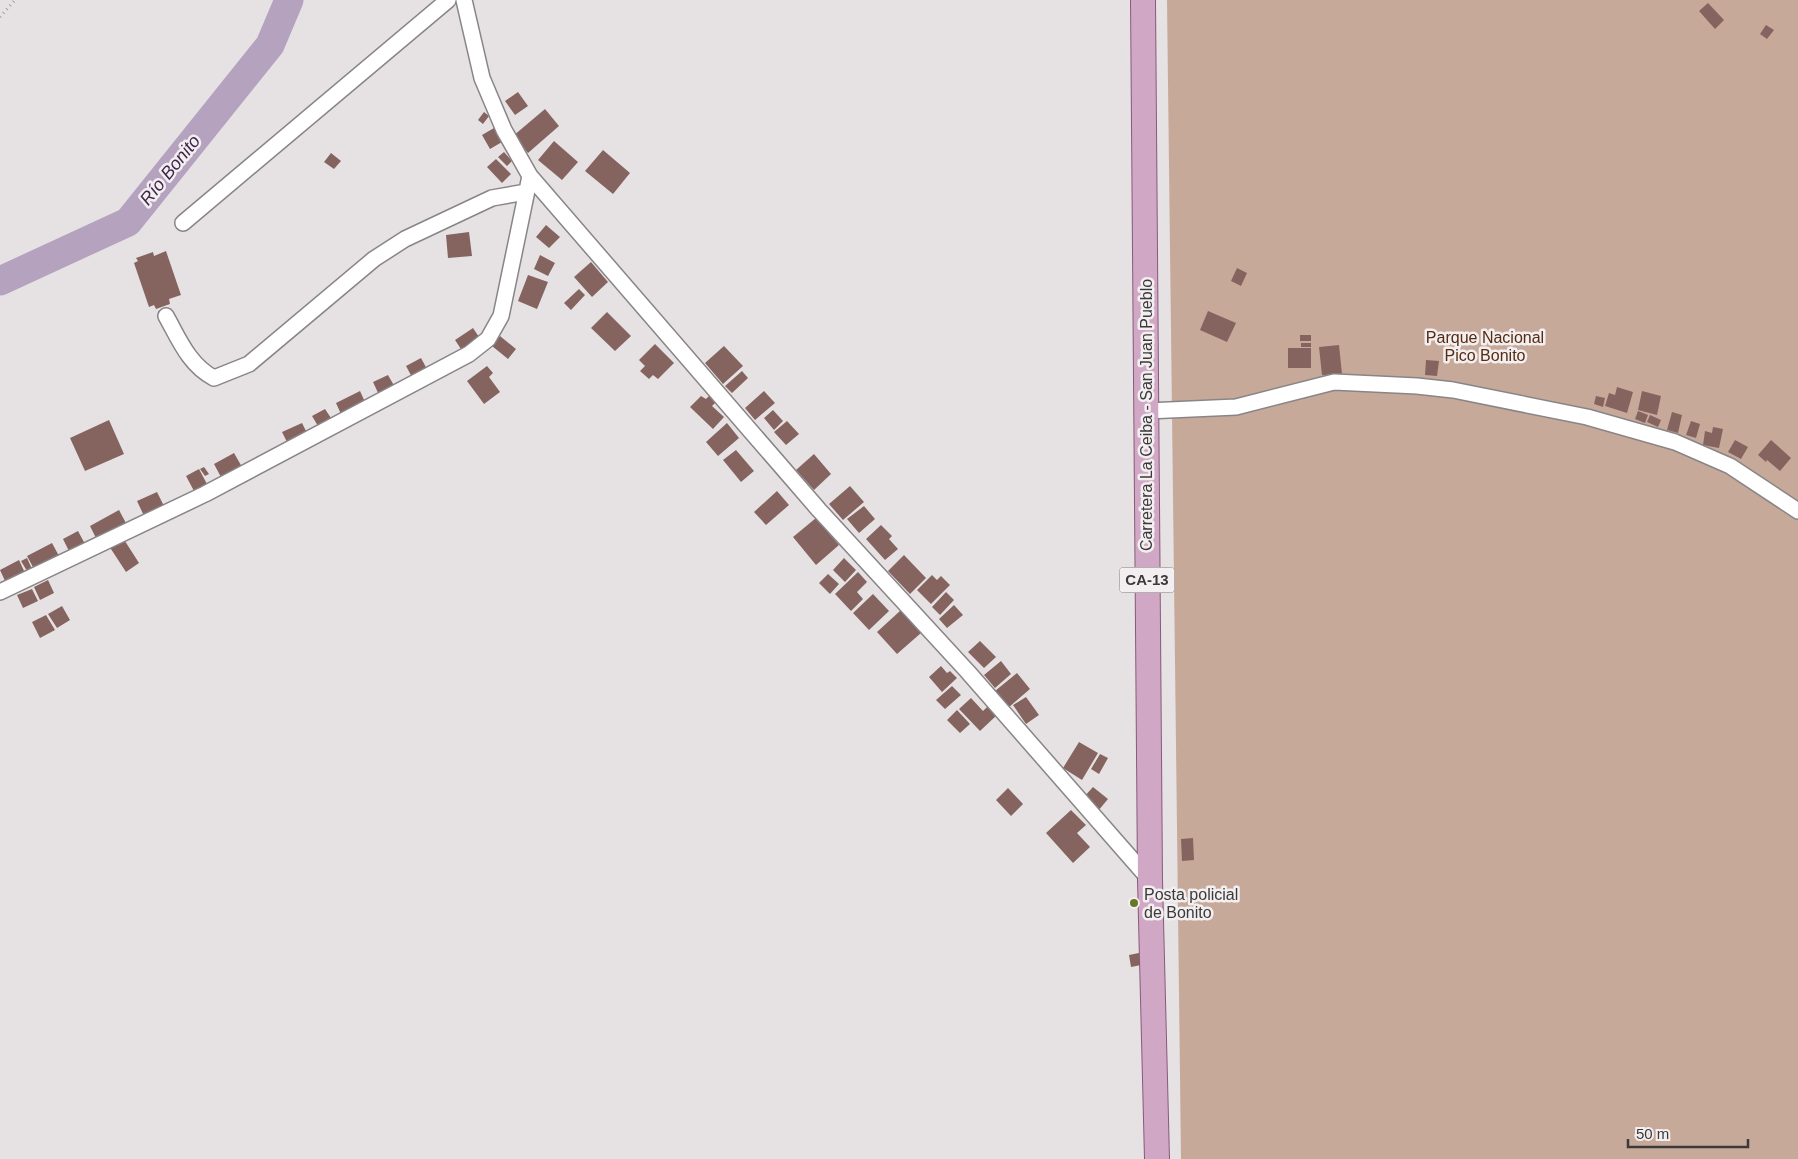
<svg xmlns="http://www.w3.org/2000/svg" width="1798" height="1159" font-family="Arial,sans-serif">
<rect width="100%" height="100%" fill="#e6e2e3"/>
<!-- green -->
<path fill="#c7a99a" d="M1167,0H1798V1159H1181Z"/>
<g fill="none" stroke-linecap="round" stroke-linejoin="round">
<!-- river -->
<path stroke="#b5a2be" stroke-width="29" d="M0,281L128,222L270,45L289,0"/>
</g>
<!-- building -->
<path fill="#856460" d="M1708,3L1724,20L1715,29L1699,11Z
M1766,25L1774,30L1767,39L1760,34Z
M518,92L528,106L515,115L505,101Z
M545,109L559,126L528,153L513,136Z
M484,112L489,116L483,124L478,120Z
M494,128L502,142L490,149L482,135Z
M554,141L578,162L562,180L538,160Z
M603,150L630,173L613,194L585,171Z
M504,152L512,161L507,166L498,157Z
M331,153L341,161L334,169L324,162Z
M496,159L511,174L502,183L487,167Z
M546,225L560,237L549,248L536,237Z
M469,232L472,256L448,258L446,235Z
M166,251L181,295L169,299L170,304L156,309L154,305L149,307L134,263L138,261L136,258L153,252L154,256Z
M540,255L555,263L548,276L534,269Z
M591,262L608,282L592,297L574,277Z
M1237,268L1247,273L1241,286L1231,281Z
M528,275L548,282L537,309L518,301Z
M579,289L585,295L571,310L564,303Z
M1208,311L1236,323L1227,342L1200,330Z
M607,312L631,336L615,351L591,328Z
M473,328L481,340L463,352L455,340Z
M1300,335H1311V341H1300Z
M500,336L516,349L508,359L492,346Z
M1301,343H1311V347H1301Z
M655,344L674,363L658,379L653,375L649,379L640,371L645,366L639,360Z
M1339,345L1342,374L1322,375L1319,347Z
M724,346L743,366L723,384L705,363Z
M1288,348H1311V368H1288Z
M421,358L428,371L413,379L406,366Z
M1426,360L1439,361L1437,376L1425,375Z
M487,366L493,373L489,377L500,392L484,404L467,381Z
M742,371L748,378L732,393L725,386Z
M388,375L396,389L380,397L373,382Z
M1617,387L1633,392L1627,413L1605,406L1609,393L1615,395Z
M360,391L365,402L341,414L336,403Z
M764,391L775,403L755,420L745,408Z
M1642,391L1661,396L1657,415L1638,410Z
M710,395L717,401L712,406L724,417L713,429L690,407L701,396L706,399Z
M1596,396L1605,398L1603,407L1594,404Z
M325,409L331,418L318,426L312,416Z
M773,410L783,421L774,430L764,418Z
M1638,411L1648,415L1645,423L1635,419Z
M1672,412L1682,415L1678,433L1667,430Z
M1650,415L1661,420L1658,427L1647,422Z
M109,420L124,454L85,471L70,438Z
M787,421L799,434L786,445L774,432Z
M1691,421L1700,424L1696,438L1686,435Z
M302,423L308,435L288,444L282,432Z
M727,423L739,438L718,456L706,442Z
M1713,427L1723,429L1719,448L1703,445L1705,431L1712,433Z
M1735,440L1748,447L1741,459L1728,452Z
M1771,440L1791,458L1780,471L1767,460L1766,462L1758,455Z
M736,450L754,471L741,482L723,460Z
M234,453L242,467L222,479L214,464Z
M814,454L831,474L814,490L796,470Z
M204,467L209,474L205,476L200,469Z
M199,469L207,484L194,491L186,476Z
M850,486L864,502L843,520L829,504Z
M777,491L789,505L766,525L754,512Z
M157,492L165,508L145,518L137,501Z
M864,506L875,519L859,533L847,519Z
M119,510L127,525L97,540L90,526Z
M816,518L839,545L816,565L793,537Z
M881,525L892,536L889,539L898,549L885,560L866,539Z
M78,531L85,544L69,551L63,539Z
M123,538L139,563L126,572L109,546Z
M52,543L59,556L34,569L27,556Z
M904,555L926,578L910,594L888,571Z
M27,558L32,569L27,571L21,561Z
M844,558L856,570L845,582L833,570Z
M19,560L25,573L6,583L0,570Z
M858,572L867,582L857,592L863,599L851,611L835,594Z
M828,574L839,584L830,594L819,583Z
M932,575L937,580L941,576L950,585L931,604L917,590Z
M48,580L54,593L40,600L34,587Z
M32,589L38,601L23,608L17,595Z
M946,592L954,600L940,615L932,607Z
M873,594L889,611L869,630L853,613Z
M954,605L963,615L947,628L939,619Z
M62,606L70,620L57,628L48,614Z
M901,610L921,633L897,654L877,632Z
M46,615L55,630L40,638L32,622Z
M980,641L996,657L984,668L968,652Z
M1001,661L1011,674L995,688L984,675Z
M941,666L947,673L950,671L957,678L942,692L929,677Z
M1017,673L1030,689L1008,708L995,691Z
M952,686L961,695L945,709L936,700Z
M1026,697L1039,715L1026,724L1013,705Z
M971,698L983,711L988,706L997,715L980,731L959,709Z
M957,710L970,724L960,733L947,720Z
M1079,742L1098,753L1082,780L1063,768Z
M1100,754L1108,758L1099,774L1091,769Z
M1093,787L1108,799L1098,811L1083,798Z
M1008,788L1023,804L1011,816L996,800Z
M1071,810L1086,825L1077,833L1090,847L1073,863L1046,833Z
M1193,838L1194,860L1182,861L1181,839Z
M1139,953L1141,965L1131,967L1129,955Z"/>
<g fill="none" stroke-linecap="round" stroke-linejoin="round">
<!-- street casing -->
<g stroke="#898586" stroke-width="18">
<path id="street" d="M464,0L482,78L504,130L530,176L819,510L968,672L1150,880
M183,223L448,0
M166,316C179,339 189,365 214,378L249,364L374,259L405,239L492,198L526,192
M1147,411L1236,407L1334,382L1417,386L1453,390L1587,417L1675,442L1730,466L1798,511
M0,592L205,494L469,354L488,339L501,316L530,176"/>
</g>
<!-- primary casing -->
<g stroke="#885a7a" stroke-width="26">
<path id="primary" d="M1143,0L1150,880L1157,1159"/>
</g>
<!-- path -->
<path stroke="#a3a0a1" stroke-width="3" stroke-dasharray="1 4" stroke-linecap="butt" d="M0,17L15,0"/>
<!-- street -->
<use href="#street" stroke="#fff" stroke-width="15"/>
<!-- primary -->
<use href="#primary" stroke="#d0a7c4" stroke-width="24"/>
</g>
<!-- markers -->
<circle fill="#667726" stroke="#f3eff0" stroke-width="2" cx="1134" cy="903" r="5"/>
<g text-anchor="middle" stroke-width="5" stroke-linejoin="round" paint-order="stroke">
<!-- shield labels -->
<rect fill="#f3eff0" stroke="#727071" stroke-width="1" x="1119.5" y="567.5" width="55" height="25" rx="4"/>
<g font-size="15" font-weight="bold" fill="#3b393a">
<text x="1147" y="585">CA-13</text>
</g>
<!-- park labels -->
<g font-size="16" fill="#562b10" stroke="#f3eff0">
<text x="1485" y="343">Parque Nacional<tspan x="1485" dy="18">Pico Bonito</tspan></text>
</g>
<!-- street labels -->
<g font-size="16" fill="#3b393a" stroke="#f3eff0">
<text transform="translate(1146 415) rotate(-90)" y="6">Carretera La Ceiba - San Juan Pueblo</text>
</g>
<!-- poi labels -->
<g font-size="16" fill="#3b393a" stroke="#f3eff0" text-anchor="start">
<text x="1144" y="900">Posta policial<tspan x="1144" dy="18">de Bonito</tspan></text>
</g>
<!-- water labels -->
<g font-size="18" font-style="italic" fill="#40254c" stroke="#f3eff0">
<text transform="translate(170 170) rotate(-51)" y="6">Río Bonito</text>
</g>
</g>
<!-- scale -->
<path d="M1628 1139v8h120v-8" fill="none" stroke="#3b393a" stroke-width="2.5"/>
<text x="1636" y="1139" font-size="15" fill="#3b393a" stroke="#f3eff0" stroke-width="4" paint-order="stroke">50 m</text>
</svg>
